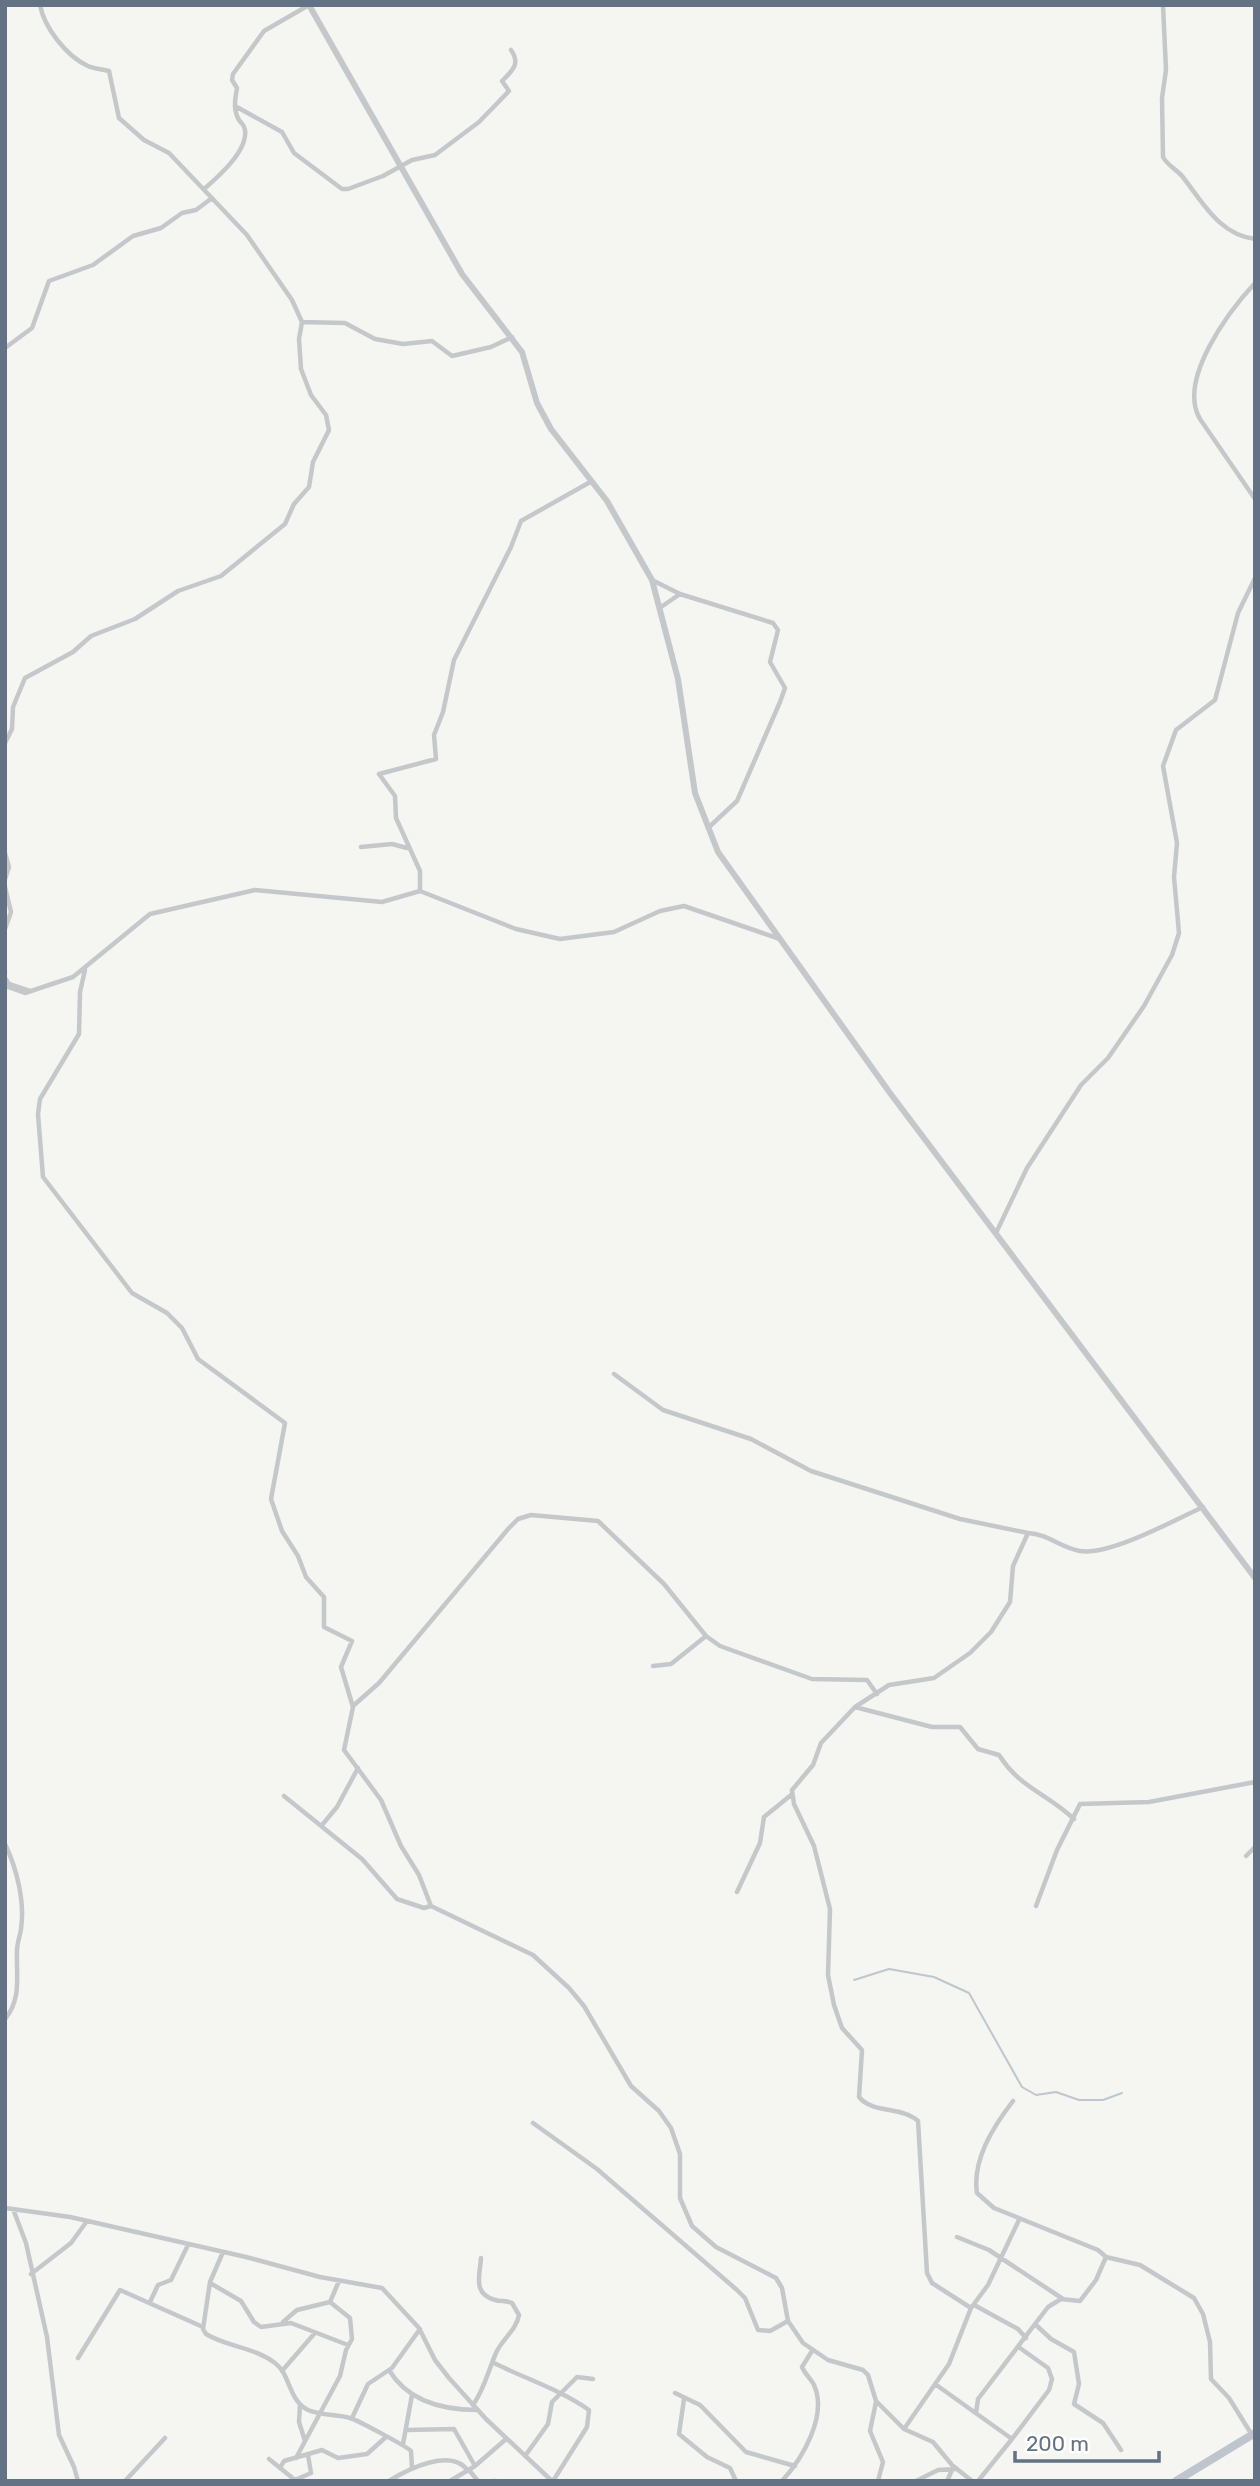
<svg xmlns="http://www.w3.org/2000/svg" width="1260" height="2486" font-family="Rubik,sans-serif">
<rect width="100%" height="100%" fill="#f5f5f1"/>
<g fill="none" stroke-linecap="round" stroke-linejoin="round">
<!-- stream -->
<path stroke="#bdc7cd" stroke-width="2" d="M854,1980L889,1969L934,1977L969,1993L1022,2087L1036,2095L1056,2092L1079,2100H1103L1122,2093"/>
<!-- minor -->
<path stroke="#c5c8cb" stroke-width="4.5" d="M40,5C44,27 66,56 88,66C94,69 102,69 109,71L119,118L144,140L169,153L247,235L292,300L302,322L345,323L375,339L403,344L432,341L452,356L491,347L512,337
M1163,5L1166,70L1162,98L1163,157C1168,166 1176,169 1182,176C1202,201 1219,235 1255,239
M235,106L282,132L294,153L342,189H348L383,176L412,160L435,155L479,122L509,91L502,81C512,71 521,64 511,50
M204,189C218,177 248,151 245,130C244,123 242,125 239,120C233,110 235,99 237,88L232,80L233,74L264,31L309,5
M1255,283C1229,311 1177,380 1200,419L1255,499
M5,348L32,328L49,281L93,265L133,236L161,228L182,213L196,210L212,198
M652,580L680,594L773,623L778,630L770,662L785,688L780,702L737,801L708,828
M661,607L680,594
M5,743L12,729L13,707L25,678L73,652L91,636L135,619L178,591L221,576L285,524L294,504L309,487L313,462L329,430L326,415L311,395L301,369L299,339L302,322
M361,847L392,844L407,848
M5,853L9,867L5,879
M5,887L11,912L5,929
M420,891V871L396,818L395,796L379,774L436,759L434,735L443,712L454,660L511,547L521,521L592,481
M85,970L80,992L79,1034L40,1099L38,1114L43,1177L132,1293L167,1313L182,1328L198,1359L285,1423L271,1499L282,1531L298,1556L306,1577L324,1597V1627L352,1641L341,1667L353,1707L344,1750L381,1800L401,1846L419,1875L431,1906L533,1955L569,1988L584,2006L631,2086L659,2111L671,2128L680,2154V2198L692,2226L716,2247L776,2278L782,2288L788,2321L803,2343L828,2360L863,2370L868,2375L876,2401L904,2429L933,2442L952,2465L972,2481
M5,971V972
M5,978L9,984L30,991
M5,986L25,993L73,977L150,914L255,890L382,902L420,891L516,929L560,939L614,932L660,911L684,906L780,939
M996,1233L1027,1168L1081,1085L1108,1058L1144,1006L1172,955L1179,933L1174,877L1177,843L1163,766L1176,730L1215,700L1238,613L1255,578
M614,1374L663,1410L751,1439L811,1471L960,1519L1028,1533
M653,1666L671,1664L706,1636
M353,1706L379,1683L509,1528L518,1519L531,1515L598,1521L664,1584L706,1636L720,1646L812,1679L867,1680L877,1694
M855,1707L932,1727H960L978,1749L999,1755C1020,1788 1046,1793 1074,1819
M284,1796L362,1859L397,1899L424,1908L431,1906
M322,1825L337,1807L358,1768
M5,1844C17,1869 25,1902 21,1929C20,1936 17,1943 17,1951C16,1975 22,1999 5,2019
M1246,1856L1255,1847
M737,1892L760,1843L764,1817L791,1795
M1036,1906L1057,1850L1080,1804L1149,1802L1255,1782
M533,2123L597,2169L737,2290L745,2298L758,2330L770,2331L788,2321
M5,2208L70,2217L246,2257L320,2277L382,2288L419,2328L435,2360L449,2378L486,2419L552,2481
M13,2209L26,2243L47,2337L59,2435L74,2467L78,2481
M957,2237L989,2250L1063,2299
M223,2252L210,2282L203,2329L206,2334C227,2347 254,2347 275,2363C291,2375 288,2400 308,2410C322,2416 336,2414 350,2418C355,2419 408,2447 411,2451L412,2468
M1106,2257L1140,2265L1194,2298L1203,2314L1210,2342L1211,2379L1229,2398L1252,2435
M31,2274L71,2243L87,2221
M210,2283L241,2301L254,2322L261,2327L291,2323L348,2345
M150,2302L158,2285L171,2280L188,2245
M976,2306L1018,2329L1026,2338
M971,2308L932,2283L927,2273L918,2121C902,2106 873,2114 859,2097L862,2050L842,2028L834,2005L828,1975L830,1909L814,1846L794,1804L792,1790L813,1765L821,1743L855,1707L889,1685L934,1678L970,1653L991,1632L1010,1602L1013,1566L1028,1533C1048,1534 1061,1548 1080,1551C1109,1556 1175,1520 1203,1507
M283,2322L297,2310L330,2302L339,2281
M1036,2325L1051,2339L1074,2352L1079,2384L1074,2404L1103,2423L1121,2450
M78,2358L120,2290L203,2327
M494,2363C526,2379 561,2390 589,2410L587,2427L553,2481
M389,2370C408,2402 443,2410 478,2410
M282,2371L314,2334
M935,2384L1012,2439L978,2481
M675,2393L700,2405L746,2452L795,2466
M684,2399L679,2434L707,2457L730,2468L736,2481
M876,2402L870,2431L883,2462L878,2481
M300,2404L299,2422L305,2441
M473,2405C485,2388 488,2371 496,2353C502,2339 516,2331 519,2315L512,2303C505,2300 501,2302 495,2300C472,2294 480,2275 481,2258
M976,2413L978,2399L1048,2307L1061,2299L1080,2301L1096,2280L1106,2257L1098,2250L994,2208L977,2193C972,2160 993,2127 1013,2101
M352,2418L368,2384L392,2368L420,2329
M904,2429L949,2364L971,2308L988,2285L1019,2220
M407,2430L454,2429L475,2466
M1012,2439L1049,2390L1052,2379L1048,2368L1020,2348
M403,2444L412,2395
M525,2456L548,2424L552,2402L577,2377L593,2379
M296,2458L340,2376L346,2350L352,2339L350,2318L330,2302
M269,2459L295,2480
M280,2468L284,2461L322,2450L338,2458L367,2454L386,2437
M469,2470L478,2481
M295,2480L311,2473L308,2455
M125,2481L165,2438
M389,2481C408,2469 452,2447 468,2471
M450,2481L475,2466L506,2439
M493,2481H496
M782,2481C802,2459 828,2416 814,2385C811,2379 805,2374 802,2367L812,2351
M916,2481L938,2470L956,2469
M947,2481L952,2470"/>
<!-- tertiary -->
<path stroke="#c5c8cb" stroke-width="6" d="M309,5L462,274L522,352L537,403L551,429L607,501L652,580L678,679L695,793L718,852L890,1093L1255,1578"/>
<!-- trunk -->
<path stroke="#bfc5cd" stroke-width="8" d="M1176,2481L1255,2433"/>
</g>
<!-- border -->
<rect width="1260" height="2486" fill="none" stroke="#637284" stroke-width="14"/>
<!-- scale -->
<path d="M1015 2451v10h144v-10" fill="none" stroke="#637284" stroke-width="3.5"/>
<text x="1026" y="2451" font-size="21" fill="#637284" stroke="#ffffff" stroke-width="5" paint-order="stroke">200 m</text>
</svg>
